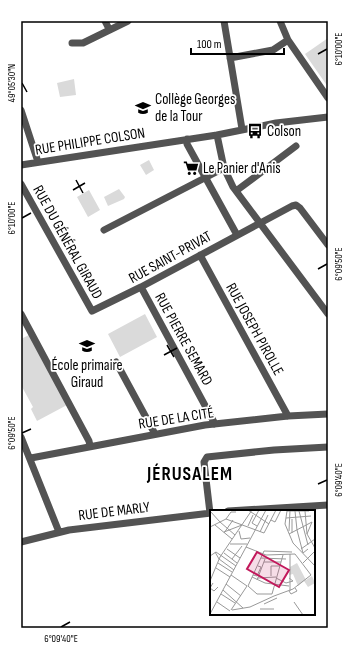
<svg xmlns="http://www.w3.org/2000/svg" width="349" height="649" font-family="'Sofia Sans Condensed',sans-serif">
<rect width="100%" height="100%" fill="#fff"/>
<!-- green -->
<path fill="#dadada" d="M328,38V87L305,54Z
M74,79L76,95L60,97L57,83Z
M149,160L154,170L146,175L140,165Z
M119,189L125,197L124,199L108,206L104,197Z
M89,190L100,210L88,217L77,197Z
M145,314L157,337L120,357L108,334Z
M29,335L67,405L37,421L31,409L33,407L21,385V339Z"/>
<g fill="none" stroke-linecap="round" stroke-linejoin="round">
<!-- street -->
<path stroke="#535353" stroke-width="7" d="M105,21L109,29
M224,21L242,129
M280,21L288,40L328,98
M72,43H83L128,21
M230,58L273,50L288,40
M21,110L38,162
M217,135L224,168L233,187L328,314
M187,139V144L237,235
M21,165L217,135L276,123L328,117
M21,184L92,311L141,287L292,206L296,205L300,208L328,245
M236,191L296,146
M104,230L224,168
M200,255L288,416
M141,287L215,424
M21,314L89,441L90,446
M116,362L155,434
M21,437L59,532
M31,458L205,425L288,416L328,414
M228,511L328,505
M210,513L204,462L207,457L274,450L328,447
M21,542L69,530L211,513"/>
</g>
<!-- ticks -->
<path fill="none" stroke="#000" stroke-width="1.5" d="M318,54L327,49M22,83L27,92M76,180L83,193M73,190L85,183M22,218L31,213M318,269L327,264M167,345L174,357M164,355L177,348M22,433L31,429M318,484L327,480M61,627L70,622"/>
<!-- icons -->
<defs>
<g id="school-bare" transform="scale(1.2)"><path d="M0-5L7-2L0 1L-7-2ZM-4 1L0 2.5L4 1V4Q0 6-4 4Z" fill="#000" stroke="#fff" stroke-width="2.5" paint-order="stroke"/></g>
<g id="bus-bare" transform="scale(1.2)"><path d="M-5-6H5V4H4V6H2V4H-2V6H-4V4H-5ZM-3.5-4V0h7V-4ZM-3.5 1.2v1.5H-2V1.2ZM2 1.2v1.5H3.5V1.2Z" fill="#000" stroke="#fff" stroke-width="2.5" paint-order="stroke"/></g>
<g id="supermarket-bare" transform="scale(1.2)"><path d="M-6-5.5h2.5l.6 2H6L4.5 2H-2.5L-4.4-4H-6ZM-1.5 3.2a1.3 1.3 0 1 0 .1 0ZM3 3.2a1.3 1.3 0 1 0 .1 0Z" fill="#000" stroke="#fff" stroke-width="2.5" paint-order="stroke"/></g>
</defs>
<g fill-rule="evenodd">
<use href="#school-bare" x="143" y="108"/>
<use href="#bus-bare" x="255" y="131"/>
<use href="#supermarket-bare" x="191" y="168"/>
<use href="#school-bare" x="87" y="346"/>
</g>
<g text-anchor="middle" stroke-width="3.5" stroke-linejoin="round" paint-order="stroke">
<!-- poi labels -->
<g font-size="15" fill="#000" stroke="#fff" text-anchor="start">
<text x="155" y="104">Collège Georges<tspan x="155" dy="17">de la Tour</tspan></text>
<text x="267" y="136">Colson</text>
<text x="203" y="173">Le Panier d'Anis</text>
<text x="87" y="370" text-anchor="middle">École primaire<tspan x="87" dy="17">Giraud</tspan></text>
</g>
<!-- street labels -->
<g font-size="15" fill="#000" stroke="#fff">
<text transform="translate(90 141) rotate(-9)" y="5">RUE PHILIPPE COLSON</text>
<text transform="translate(68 242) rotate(61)" y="5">RUE DU GÉNÉRAL GIRAUD</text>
<text transform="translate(170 257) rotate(-29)" y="5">RUE SAINT-PRIVAT</text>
<text transform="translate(255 329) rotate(61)" y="5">RUE JOSEPH PIROLLE</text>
<text transform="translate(184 339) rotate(61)" y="5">RUE PIERRE SEMARD</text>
<text transform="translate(176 418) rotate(-9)" y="5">RUE DE LA CITÉ</text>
<text transform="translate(114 511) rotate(-7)" y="5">RUE DE MARLY</text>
</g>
<!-- district labels -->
<g font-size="19" font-weight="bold" letter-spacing="1" fill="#000" stroke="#fff">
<text x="190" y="480">JÉRUSALEM</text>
</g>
</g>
<!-- overview -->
<g transform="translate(210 510)">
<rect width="105" height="105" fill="#fff"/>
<path d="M87,53L96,70L102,66L105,73L98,77L94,71L88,76L83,64L79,65L80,57Z" fill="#dadada"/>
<path fill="none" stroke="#999" stroke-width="1" d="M38,0L59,14M0,1L10,12M85,1L87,20M89,1L98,35M95,1L97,24M99,1H77L75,14L83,33L105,56M76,8L101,6M16,9L54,23L66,0M82,9V23M61,10L65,12L71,0M10,12L25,25M5,15L22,29M38,16L43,5M47,16L42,13L49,0M0,17L16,9L21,2H26M87,20L93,43L98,39M29,21L31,29L40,28M79,21L80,0M14,22L32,15M50,22L58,5M14,23L23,10M79,24L102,12M97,24L105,38M97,24L102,12M20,34H37M36,37L56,45L85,44L101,65L83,79L64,86M17,39L30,48M91,39L105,29M5,42L9,49L24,60M14,43L27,53M0,46L6,42L26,56M51,48L76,49M22,49L32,36M54,52H71M8,53L22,62M93,53L105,41M6,58L20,67M21,65L37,76M43,65L47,66L51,57L48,56M61,66V56H70M42,67L55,73L79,76M48,68L66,67M66,68L76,73L83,71L79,68M47,70L55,49M0,71L10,47L42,0M3,73L0,78L4,81L8,77M16,74L31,86M38,76L54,41L82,42M38,76L47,84H62M13,80L33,98M79,81L81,84L87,81L85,78M80,81V44M11,84L25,93M62,84L73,45M7,92L20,101M84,92L93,105M54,94L67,88M50,99H64M21,100L37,76M22,100L40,97L64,86M0,104L56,0"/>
<path fill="#c2185b" fill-opacity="0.15" stroke="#c2185b" stroke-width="2" d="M47,42L79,60L69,77L37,59Z"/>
<rect width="105" height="105" fill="none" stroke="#000" stroke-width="2"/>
</g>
<!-- border -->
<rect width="349" height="649" fill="none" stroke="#ffffff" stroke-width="44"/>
<!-- scale -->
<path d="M191 48v6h93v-6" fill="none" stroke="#000000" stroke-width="2"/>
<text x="197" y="48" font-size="12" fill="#000000" stroke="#ffffff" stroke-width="3" paint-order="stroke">100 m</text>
<rect x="22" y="22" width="305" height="605" fill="none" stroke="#000" stroke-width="1.5"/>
<g font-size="10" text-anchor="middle" fill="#000">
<text transform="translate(338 49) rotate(-90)" y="4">6°10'00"E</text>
<text transform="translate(11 83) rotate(-90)" y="4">49°05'30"N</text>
<text transform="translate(11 218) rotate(-90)" y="4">6°10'00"E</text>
<text transform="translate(338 264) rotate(-90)" y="4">6°09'50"E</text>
<text transform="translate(11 433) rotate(-90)" y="4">6°09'50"E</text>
<text transform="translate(338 480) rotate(-90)" y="4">6°09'40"E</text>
<text x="61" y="642">6°09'40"E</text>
</g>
</svg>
